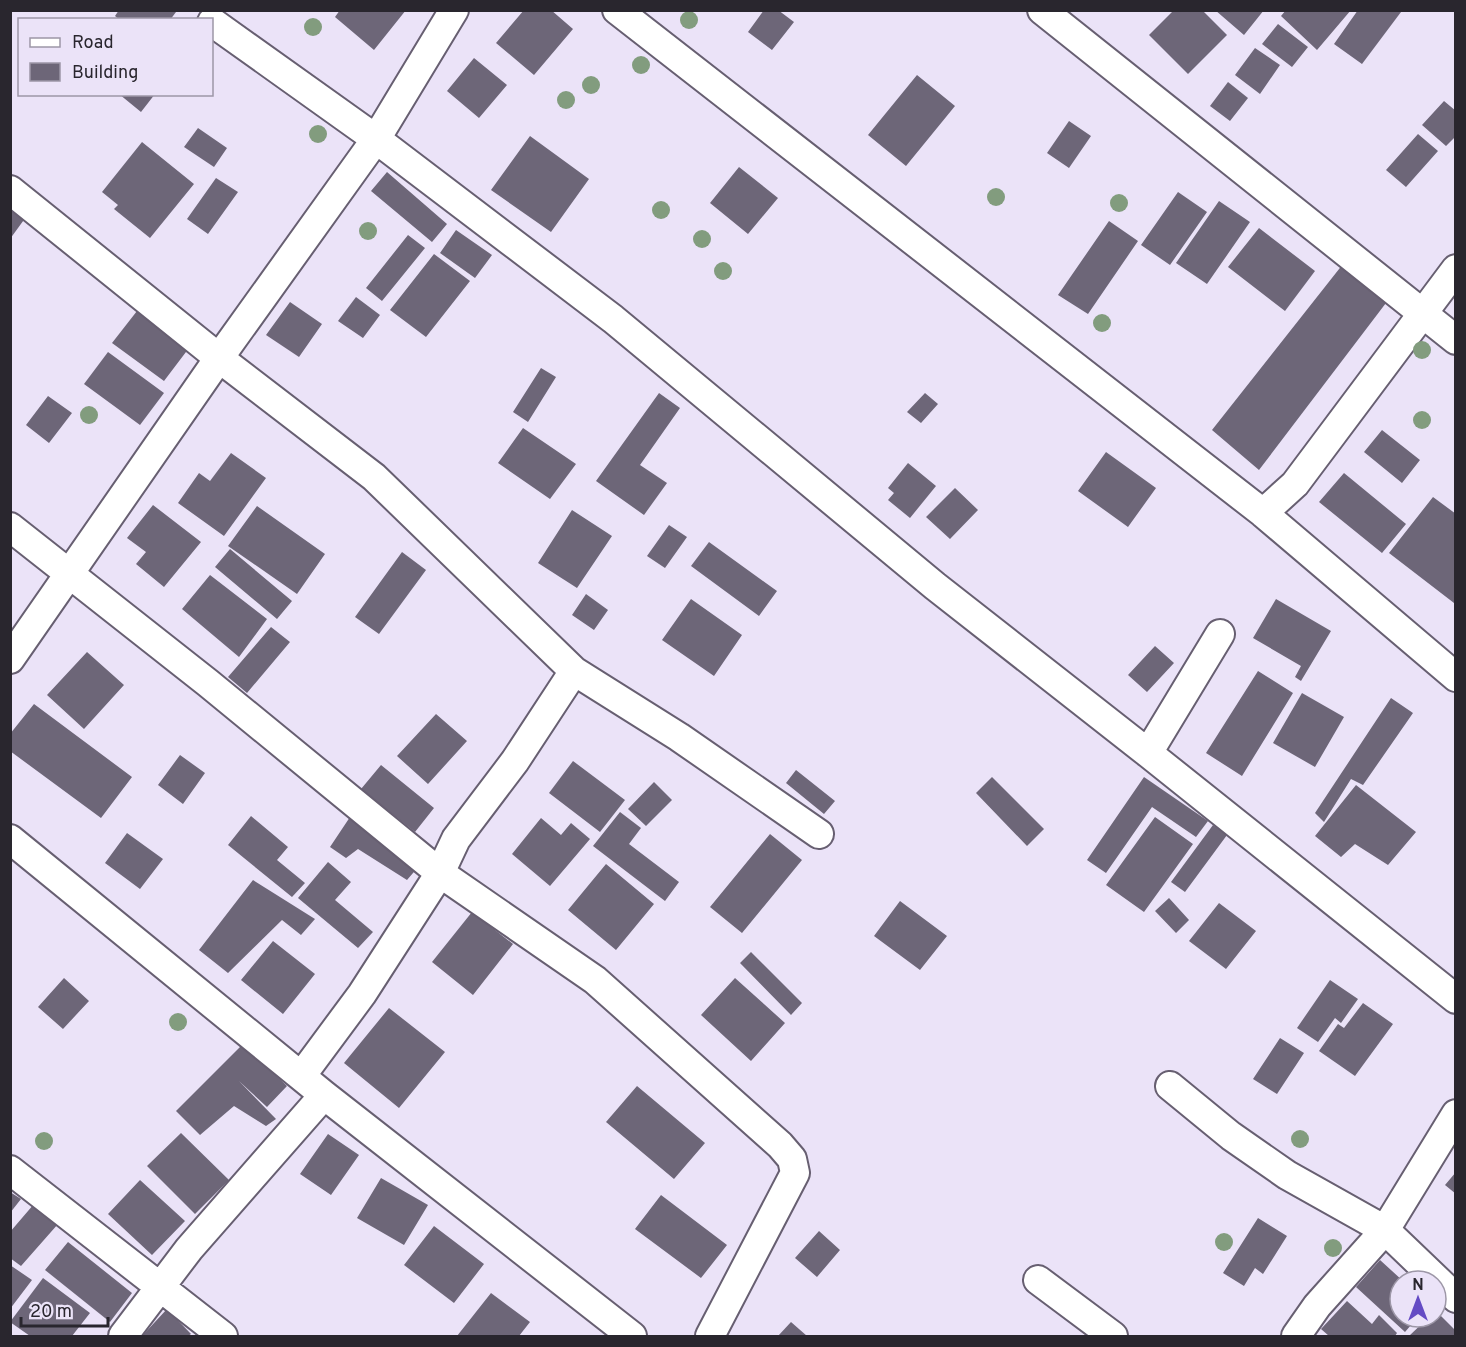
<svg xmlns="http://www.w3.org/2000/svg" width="1466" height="1347" font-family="Overpass,sans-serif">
<rect width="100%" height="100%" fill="#ebe3f8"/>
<!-- building -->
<path fill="#6d6678" d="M119,10H174L176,12L170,20H120L115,16Z
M340,10H406L374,50L335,17Z
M524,10H551L573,29L534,75L496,43Z
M764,10H778L794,22L772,50L748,32Z
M1174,10H1202L1227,35L1188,74L1149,35Z
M1215,10H1264L1244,35Z
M1286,10H1351L1317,50L1281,16Z
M1358,10L1401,12L1362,64L1334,44Z
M1278,24L1308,47L1292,67L1262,44Z
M1255,48L1280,65L1260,94L1235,75Z
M474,58L507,85L479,118L447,91Z
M917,75L955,106L906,166L868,135Z
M1228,82L1248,98L1230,121L1210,106Z
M119,94H155L141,112Z
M1444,101L1456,111V136L1446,146L1422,125Z
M1069,121L1091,136L1069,168L1047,153Z
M198,128L227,148L214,167L184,147Z
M1418,134L1438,151L1406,187L1386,170Z
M530,136L589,179L551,232L491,190Z
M142,142L194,184L150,238L114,209L118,205L102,192Z
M739,167L778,198L748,234L710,203Z
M387,172L447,224L432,242L371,191Z
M216,178L238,192L208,234L187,219Z
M1178,192L1207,212L1170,265L1141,245Z
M1219,201L1250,222L1207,284L1176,263Z
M10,207L26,217L10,239Z
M1109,221L1138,241L1088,314L1058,295Z
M1259,228L1315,271L1285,311L1228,267Z
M456,230L492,255L475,278L440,253Z
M408,235L425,248L382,301L366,288Z
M434,254L470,281L426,337L390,310Z
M1343,264L1389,299L1259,470L1212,430Z
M356,297L380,315L363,338L338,321Z
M290,302L322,324L299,357L266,335Z
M137,311L189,348L164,381L112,343Z
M108,352L164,393L140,425L84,384Z
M541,368L556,377L528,422L513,412Z
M659,393L680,408L640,465L667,483L644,515L596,481Z
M925,393L938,404L921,423L907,412Z
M48,396L72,413L49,443L26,425Z
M523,428L576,464L550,499L498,463Z
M1382,430L1420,460L1402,483L1364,452Z
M1106,452L1156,488L1128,527L1078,491Z
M231,453L266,478L224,536L178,503L199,473L210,481Z
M908,463L936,486L910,518L888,500L894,493L888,488Z
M1344,473L1406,524L1382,553L1319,502Z
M955,488L978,510L950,539L926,517Z
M1433,497L1456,514L1454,603L1389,553Z
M153,505L201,542L164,587L136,564L146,552L127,538Z
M257,506L325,554L297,594L228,546Z
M572,510L612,536L577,588L538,563Z
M669,525L687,537L665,568L647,556Z
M709,542L777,591L759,616L691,566Z
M230,549L292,601L277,619L215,567Z
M402,552L426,570L379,634L355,617Z
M210,575L267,619L239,657L182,609Z
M586,594L608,610L594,630L572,615Z
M691,599L742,635L714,676L662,640Z
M1276,599L1331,631L1301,681L1295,677L1301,666L1253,638Z
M271,627L290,642L247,693L228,677Z
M1155,646L1174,663L1147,692L1128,675Z
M87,652L124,685L84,729L47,695Z
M1258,671L1293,693L1242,776L1206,753Z
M1302,693L1344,717L1315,767L1273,743Z
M1391,698L1413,713L1363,785L1351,779L1324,822L1315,813Z
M34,704L132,777L101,818L10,751V734Z
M436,714L467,741L428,784L397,756Z
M180,755L205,773L183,804L158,785Z
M573,761L625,800L600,832L549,793Z
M381,765L434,808L415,832L361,789Z
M796,770L835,801L824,814L786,783Z
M992,777L1044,829L1027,846L976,793Z
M1144,777L1208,821L1196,837L1152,807L1106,873L1087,860Z
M654,782L672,800L646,826L628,809Z
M1356,785L1416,832L1388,865L1355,844L1341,857L1315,836Z
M354,811L419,866L407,880L358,849L346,858L330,847Z
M620,812L641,828L629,844L679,882L665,901L593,846Z
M251,816L288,847L277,860L305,883L292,897L228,845Z
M1155,817L1193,844L1144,912L1106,885Z
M541,818L561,835L571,823L590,839L550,886L512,854Z
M1213,825L1227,835L1185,892L1171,882Z
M127,833L163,859L140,889L105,863Z
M770,834L802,860L742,933L710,907Z
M328,862L351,882L335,900L373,932L358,948L298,898Z
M606,864L654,904L616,950L568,910Z
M253,880L315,919L301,935L282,920L228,973L199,950Z
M1169,898L1189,920L1176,933L1155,911Z
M900,901L947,936L920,970L874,936Z
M1219,903L1256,931L1226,969L1189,941Z
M472,912L513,944L473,995L432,962Z
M273,941L315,974L283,1014L241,980Z
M751,952L802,1003L791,1015L740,963Z
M64,978L89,1001L63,1029L38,1007Z
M735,978L785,1023L751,1061L701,1015Z
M1330,980L1358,999L1341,1023L1335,1018L1318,1042L1297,1028Z
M1363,1003L1393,1024L1355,1076L1319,1051L1338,1024L1344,1028Z
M389,1008L445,1052L399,1108L344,1063Z
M1280,1038L1304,1053L1277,1094L1253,1079Z
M243,1044L287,1086L267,1107L239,1081L276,1119L266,1126L234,1106L200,1135L176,1111Z
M637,1086L705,1143L674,1179L606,1122Z
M181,1133L229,1180L195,1214L147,1166Z
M328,1134L359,1155L331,1195L300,1174Z
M1456,1172V1194L1445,1185Z
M381,1178L428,1205L404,1245L357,1218Z
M140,1180L185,1221L152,1255L108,1214Z
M10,1192L21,1199L10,1213Z
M661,1195L727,1245L701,1278L635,1229Z
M34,1204L58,1224L21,1266L10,1258V1232Z
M1258,1218L1287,1236L1263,1274L1255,1268L1244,1286L1223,1273Z
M434,1226L484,1264L454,1303L404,1265Z
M819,1231L840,1250L817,1277L795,1258Z
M68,1242L132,1293L110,1322L45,1270Z
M1380,1260L1403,1281H1400V1317H1418L1405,1332L1356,1287Z
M10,1265L32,1280L10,1309Z
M43,1278L90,1313L72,1336H30L10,1322Z
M491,1293L530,1322L519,1336H457Z
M1347,1301L1372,1324L1379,1315L1397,1333L1395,1336H1329L1321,1329Z
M167,1309L191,1334L188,1336H142Z
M1436,1311L1456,1331V1336H1409L1429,1317H1436Z
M791,1322L807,1336H778Z"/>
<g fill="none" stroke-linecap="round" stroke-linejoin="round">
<!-- street casing -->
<g stroke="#675f71" stroke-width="32">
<path id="street" d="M617,10L1263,513L1456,677
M1042,10L1456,340
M212,22L376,139L613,319L935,586L1148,753L1456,999
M10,190L219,358L374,477L574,671L679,737L819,834
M1263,513L1295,484L1456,269
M10,527L208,683L440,873L595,980L780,1145L792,1159L795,1173L710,1336
M10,659L219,358L376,139L454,10
M1148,753L1220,634
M10,839L324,1095L632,1336
M302,1075L362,994L440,873L456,839L515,761L574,671
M1170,1086L1231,1136L1287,1175L1385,1230L1456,1298
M10,1170L223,1336
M1038,1280L1113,1336
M123,1336L189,1249L324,1095
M1296,1336L1317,1306L1385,1230L1456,1114"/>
</g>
<!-- street -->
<use href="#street" stroke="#fff" stroke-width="28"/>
</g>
<!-- trees -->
<g fill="#829c7e">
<circle cx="689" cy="20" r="9"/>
<circle cx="313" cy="27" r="9"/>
<circle cx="641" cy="65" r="9"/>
<circle cx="591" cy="85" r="9"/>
<circle cx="566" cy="100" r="9"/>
<circle cx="318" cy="134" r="9"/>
<circle cx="996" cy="197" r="9"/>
<circle cx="1119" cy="203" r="9"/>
<circle cx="661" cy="210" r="9"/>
<circle cx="368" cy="231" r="9"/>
<circle cx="702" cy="239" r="9"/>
<circle cx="723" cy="271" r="9"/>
<circle cx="1102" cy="323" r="9"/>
<circle cx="1422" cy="350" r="9"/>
<circle cx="89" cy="415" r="9"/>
<circle cx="1422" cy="420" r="9"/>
<circle cx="178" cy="1022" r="9"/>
<circle cx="1300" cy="1139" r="9"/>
<circle cx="44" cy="1141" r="9"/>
<circle cx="1224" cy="1242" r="9"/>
<circle cx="1333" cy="1248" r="9"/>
</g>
<!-- border -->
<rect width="1466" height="1347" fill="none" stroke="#29262e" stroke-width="24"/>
<!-- legend -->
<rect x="18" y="18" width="195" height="78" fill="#ebe3f8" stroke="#9d97a7" stroke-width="1.5"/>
<rect x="30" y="38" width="30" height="9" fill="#ffffff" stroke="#9d97a7" stroke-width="1.5"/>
<text x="72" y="48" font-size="18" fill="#29262e">Road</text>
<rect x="30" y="63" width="30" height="18" fill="#6d6678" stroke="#9d97a7" stroke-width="1.5"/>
<text x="72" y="78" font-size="18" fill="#29262e">Building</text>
<!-- north arrow -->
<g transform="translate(1418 1299)"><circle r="28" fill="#ebe3f8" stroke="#9d97a7" stroke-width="1.5"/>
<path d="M0-4.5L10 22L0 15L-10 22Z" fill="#644bc4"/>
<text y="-9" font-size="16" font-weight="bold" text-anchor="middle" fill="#29262e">N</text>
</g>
<!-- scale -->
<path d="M21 1317v9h87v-9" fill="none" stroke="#29262e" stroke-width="3"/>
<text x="30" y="1317" font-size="18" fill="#29262e" stroke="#ebe3f8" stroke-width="4.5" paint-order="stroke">20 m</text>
</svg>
